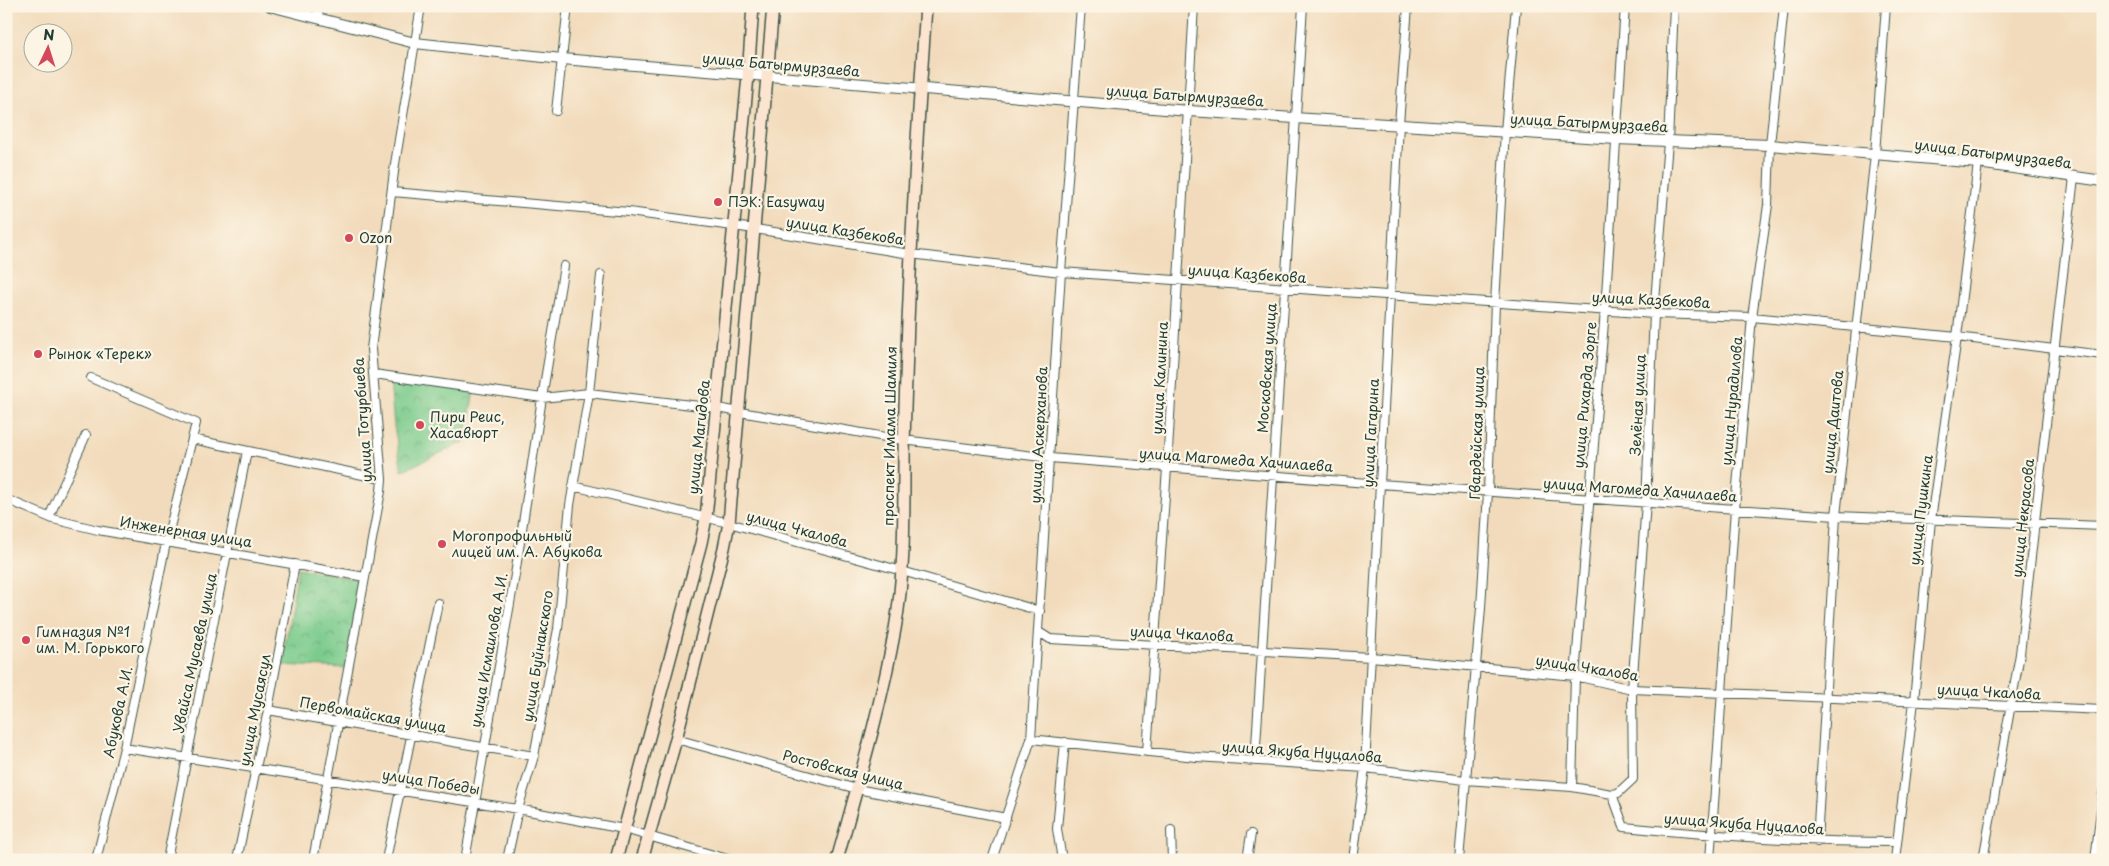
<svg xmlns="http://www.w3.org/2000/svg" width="2109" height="866" font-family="'Playpen Sans',sans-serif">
<defs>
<pattern id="park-crowns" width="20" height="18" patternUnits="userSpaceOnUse" patternTransform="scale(1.25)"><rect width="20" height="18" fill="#7acb8c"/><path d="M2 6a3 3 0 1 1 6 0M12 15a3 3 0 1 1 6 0" fill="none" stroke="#63a673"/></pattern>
</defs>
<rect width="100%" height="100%" fill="#fcf5e5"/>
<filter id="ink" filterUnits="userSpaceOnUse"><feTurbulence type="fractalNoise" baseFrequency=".02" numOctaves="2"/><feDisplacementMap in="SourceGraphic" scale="10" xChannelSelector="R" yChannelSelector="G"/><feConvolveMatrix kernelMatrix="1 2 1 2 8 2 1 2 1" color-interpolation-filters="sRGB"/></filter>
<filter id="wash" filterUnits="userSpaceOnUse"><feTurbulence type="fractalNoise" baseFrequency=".0096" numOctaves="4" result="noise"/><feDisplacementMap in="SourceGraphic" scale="20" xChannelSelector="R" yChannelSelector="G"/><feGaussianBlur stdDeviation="1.12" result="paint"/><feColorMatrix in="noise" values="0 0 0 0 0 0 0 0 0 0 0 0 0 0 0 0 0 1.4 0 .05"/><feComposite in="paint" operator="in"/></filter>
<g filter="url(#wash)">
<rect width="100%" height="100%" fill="#f2dbbc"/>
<!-- park -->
<path fill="url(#park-crowns)" stroke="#4c8460" d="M390,380L474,392L464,442L402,471L394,426Z
M298,568L361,580L346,668L282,665Z"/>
</g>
<g filter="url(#ink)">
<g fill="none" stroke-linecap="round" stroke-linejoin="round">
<!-- minor casing -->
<g stroke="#3f5548" stroke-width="10">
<path id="minor" d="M317,18L319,6
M556,111L568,6
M392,192L629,212L755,229L910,254L1061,272L1654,314L1752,317L1957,337L2103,355
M374,374L542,398L589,393L717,408L903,440L1050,458L1380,484L1836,516L2103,526
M91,378L196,423L166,543L124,748L96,860
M192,439L382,479
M573,486L729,523L902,571L1040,611
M6,499L53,519L98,530L365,577
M49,517L86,435
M1039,632L1050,639L1371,657L1575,676L1632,689L2103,710
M268,710L534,756
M676,739L857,789L1006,818
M1031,739L1196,757L1365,768L1465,780L1572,787L1612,794L1618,793L1633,779L1632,689L1646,503L1654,314L1668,142L1674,6
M124,748L518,809L624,829L731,860
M1147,752L1167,468L1194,6
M1255,761L1303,6
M1572,787L1575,676L1605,310L1625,6
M1612,794L1624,827C1715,836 1806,842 1897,842
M1171,830L1172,860
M1817,842L1836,516L1875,154L1886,6
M167,860L247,451
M237,860L268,710L295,564
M313,860L381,491L382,479L371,349L395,164L421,6
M386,860L438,603
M465,860L515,575L542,398L564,266
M507,860L518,809L534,756L558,629L570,505L589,393L601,275
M992,860L1031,739L1061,272L1081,6
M1062,860L1057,829L1065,742
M1247,860L1251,834
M1353,860L1365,768L1399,124L1408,6
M1459,860L1481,608L1488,492L1495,303L1505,131L1516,6
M1710,860L1735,509L1752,317L1768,205L1770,145L1784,6
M1895,860L1914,701L1931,520L1957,337L1978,163
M1983,860L2020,654L2074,177
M2095,860L2103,792"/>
</g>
<!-- tertiary casing -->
<g stroke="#3f5548" stroke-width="12">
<path id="tertiary" d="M270,6L415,43L562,59L1189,111L1616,139L1770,145L1978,163L2103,181"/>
</g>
<!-- secondary casing -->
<g stroke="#3f5548" stroke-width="14">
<path id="secondary" d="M616,860L701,543L706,518L748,76L753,6
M642,860L676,739L724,548L729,523L773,6
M837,860C858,784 881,707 895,629C908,557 902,482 905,408C909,274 916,140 926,6"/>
</g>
<!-- minor -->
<use href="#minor" stroke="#fff" stroke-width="8"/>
<!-- tertiary -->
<use href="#tertiary" stroke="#fff" stroke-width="10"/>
<!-- secondary -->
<use href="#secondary" stroke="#fce5d0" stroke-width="11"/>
</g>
</g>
<!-- markers -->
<g fill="#d1495b" stroke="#fcf5e5" stroke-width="2">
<circle cx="718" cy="202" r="5"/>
<circle cx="349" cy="238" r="5"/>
<circle cx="38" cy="354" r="5"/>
<circle cx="420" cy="425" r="5"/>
<circle cx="442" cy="544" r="5"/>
<circle cx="26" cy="640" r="5"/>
</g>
<g text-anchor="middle" stroke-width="4.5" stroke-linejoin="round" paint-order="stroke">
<!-- street labels -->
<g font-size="14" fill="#1f3d34" stroke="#fcf5e5">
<text transform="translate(781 65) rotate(5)" y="5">улица Батырмурзаева</text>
<text transform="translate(1185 96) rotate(4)" y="5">улица Батырмурзаева</text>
<text transform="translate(1589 123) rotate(3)" y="5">улица Батырмурзаева</text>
<text transform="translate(1993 154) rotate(7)" y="5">улица Батырмурзаева</text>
<text transform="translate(845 231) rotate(9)" y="5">улица Казбекова</text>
<text transform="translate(1247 274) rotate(4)" y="5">улица Казбекова</text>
<text transform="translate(1651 300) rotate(3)" y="5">улица Казбекова</text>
<text transform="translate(1267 368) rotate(-86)" y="5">Московская улица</text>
<text transform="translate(1160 378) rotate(-87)" y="5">улица Калинина</text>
<text transform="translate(1585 395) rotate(-85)" y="5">улица Рихарда Зорге</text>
<text transform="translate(1732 401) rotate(-85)" y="5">улица Нурадилова</text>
<text transform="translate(1638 405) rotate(-87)" y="5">Зелёная улица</text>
<text transform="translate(363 420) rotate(-94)" y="5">улица Тотурбиева</text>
<text transform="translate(1833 422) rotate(-84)" y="5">улица Даитова</text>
<text transform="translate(1371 433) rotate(-87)" y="5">улица Гагарина</text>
<text transform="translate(1477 433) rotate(-88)" y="5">Гвардейская улица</text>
<text transform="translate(1039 435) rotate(-87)" y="5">улица Аскерханова</text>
<text transform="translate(890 436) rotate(-89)" y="5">проспект Имама Шамиля</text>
<text transform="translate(699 437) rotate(-84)" y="5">улица Магидова</text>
<text transform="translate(1236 460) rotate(4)" y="5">улица Магомеда Хачилаева</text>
<text transform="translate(1640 490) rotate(4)" y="5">улица Магомеда Хачилаева</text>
<text transform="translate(1921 510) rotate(-83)" y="5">улица Пушкина</text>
<text transform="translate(2023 518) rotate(-84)" y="5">улица Некрасова</text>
<text transform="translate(797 529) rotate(15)" y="5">улица Чкалова</text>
<text transform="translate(186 532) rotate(9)" y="5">Инженерная улица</text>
<text transform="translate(1182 634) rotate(3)" y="5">улица Чкалова</text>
<text transform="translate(489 650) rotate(-80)" y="5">улица Исмаилова А.И.</text>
<text transform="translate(195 653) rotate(-78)" y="5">Увайса Мусаева улица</text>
<text transform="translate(538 656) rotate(-81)" y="5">улица Буйнакского</text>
<text transform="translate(1587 668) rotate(9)" y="5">улица Чкалова</text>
<text transform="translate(1989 692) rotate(3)" y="5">улица Чкалова</text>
<text transform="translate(255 710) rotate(-79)" y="5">улица Мусаясул</text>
<text transform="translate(118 712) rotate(-78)" y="5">Абукова А.И.</text>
<text transform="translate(373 715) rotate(10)" y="5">Первомайская улица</text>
<text transform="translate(1302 752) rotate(4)" y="5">улица Якуба Нуцалова</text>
<text transform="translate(843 770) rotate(14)" y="5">Ростовская улица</text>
<text transform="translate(431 782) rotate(9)" y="5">улица Победы</text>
<text transform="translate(1744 824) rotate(4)" y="5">улица Якуба Нуцалова</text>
</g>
<!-- poi labels -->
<g font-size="14" fill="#1f3d34" stroke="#fcf5e5" text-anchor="start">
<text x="728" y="207">ПЭК: Easyway</text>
<text x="359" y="243">Ozon</text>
<text x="48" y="359">Рынок «Терек»</text>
<text x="430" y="422">Пири Реис,<tspan x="430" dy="16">Хасавюрт</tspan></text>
<text x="452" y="541">Могопрофильный<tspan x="452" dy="16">лицей им. А. Абукова</tspan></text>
<text x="36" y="637">Гимназия №1<tspan x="36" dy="16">им. М. Горького</tspan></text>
</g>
</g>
<!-- margin -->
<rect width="2109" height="866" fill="none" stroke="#fcf5e5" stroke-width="25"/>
<!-- north arrow -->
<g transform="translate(48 48) rotate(4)"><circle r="24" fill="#fcf5e5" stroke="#a4ab9e"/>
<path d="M0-4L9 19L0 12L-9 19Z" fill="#d1495b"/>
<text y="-8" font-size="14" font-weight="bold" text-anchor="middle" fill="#1f3d34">N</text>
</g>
</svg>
